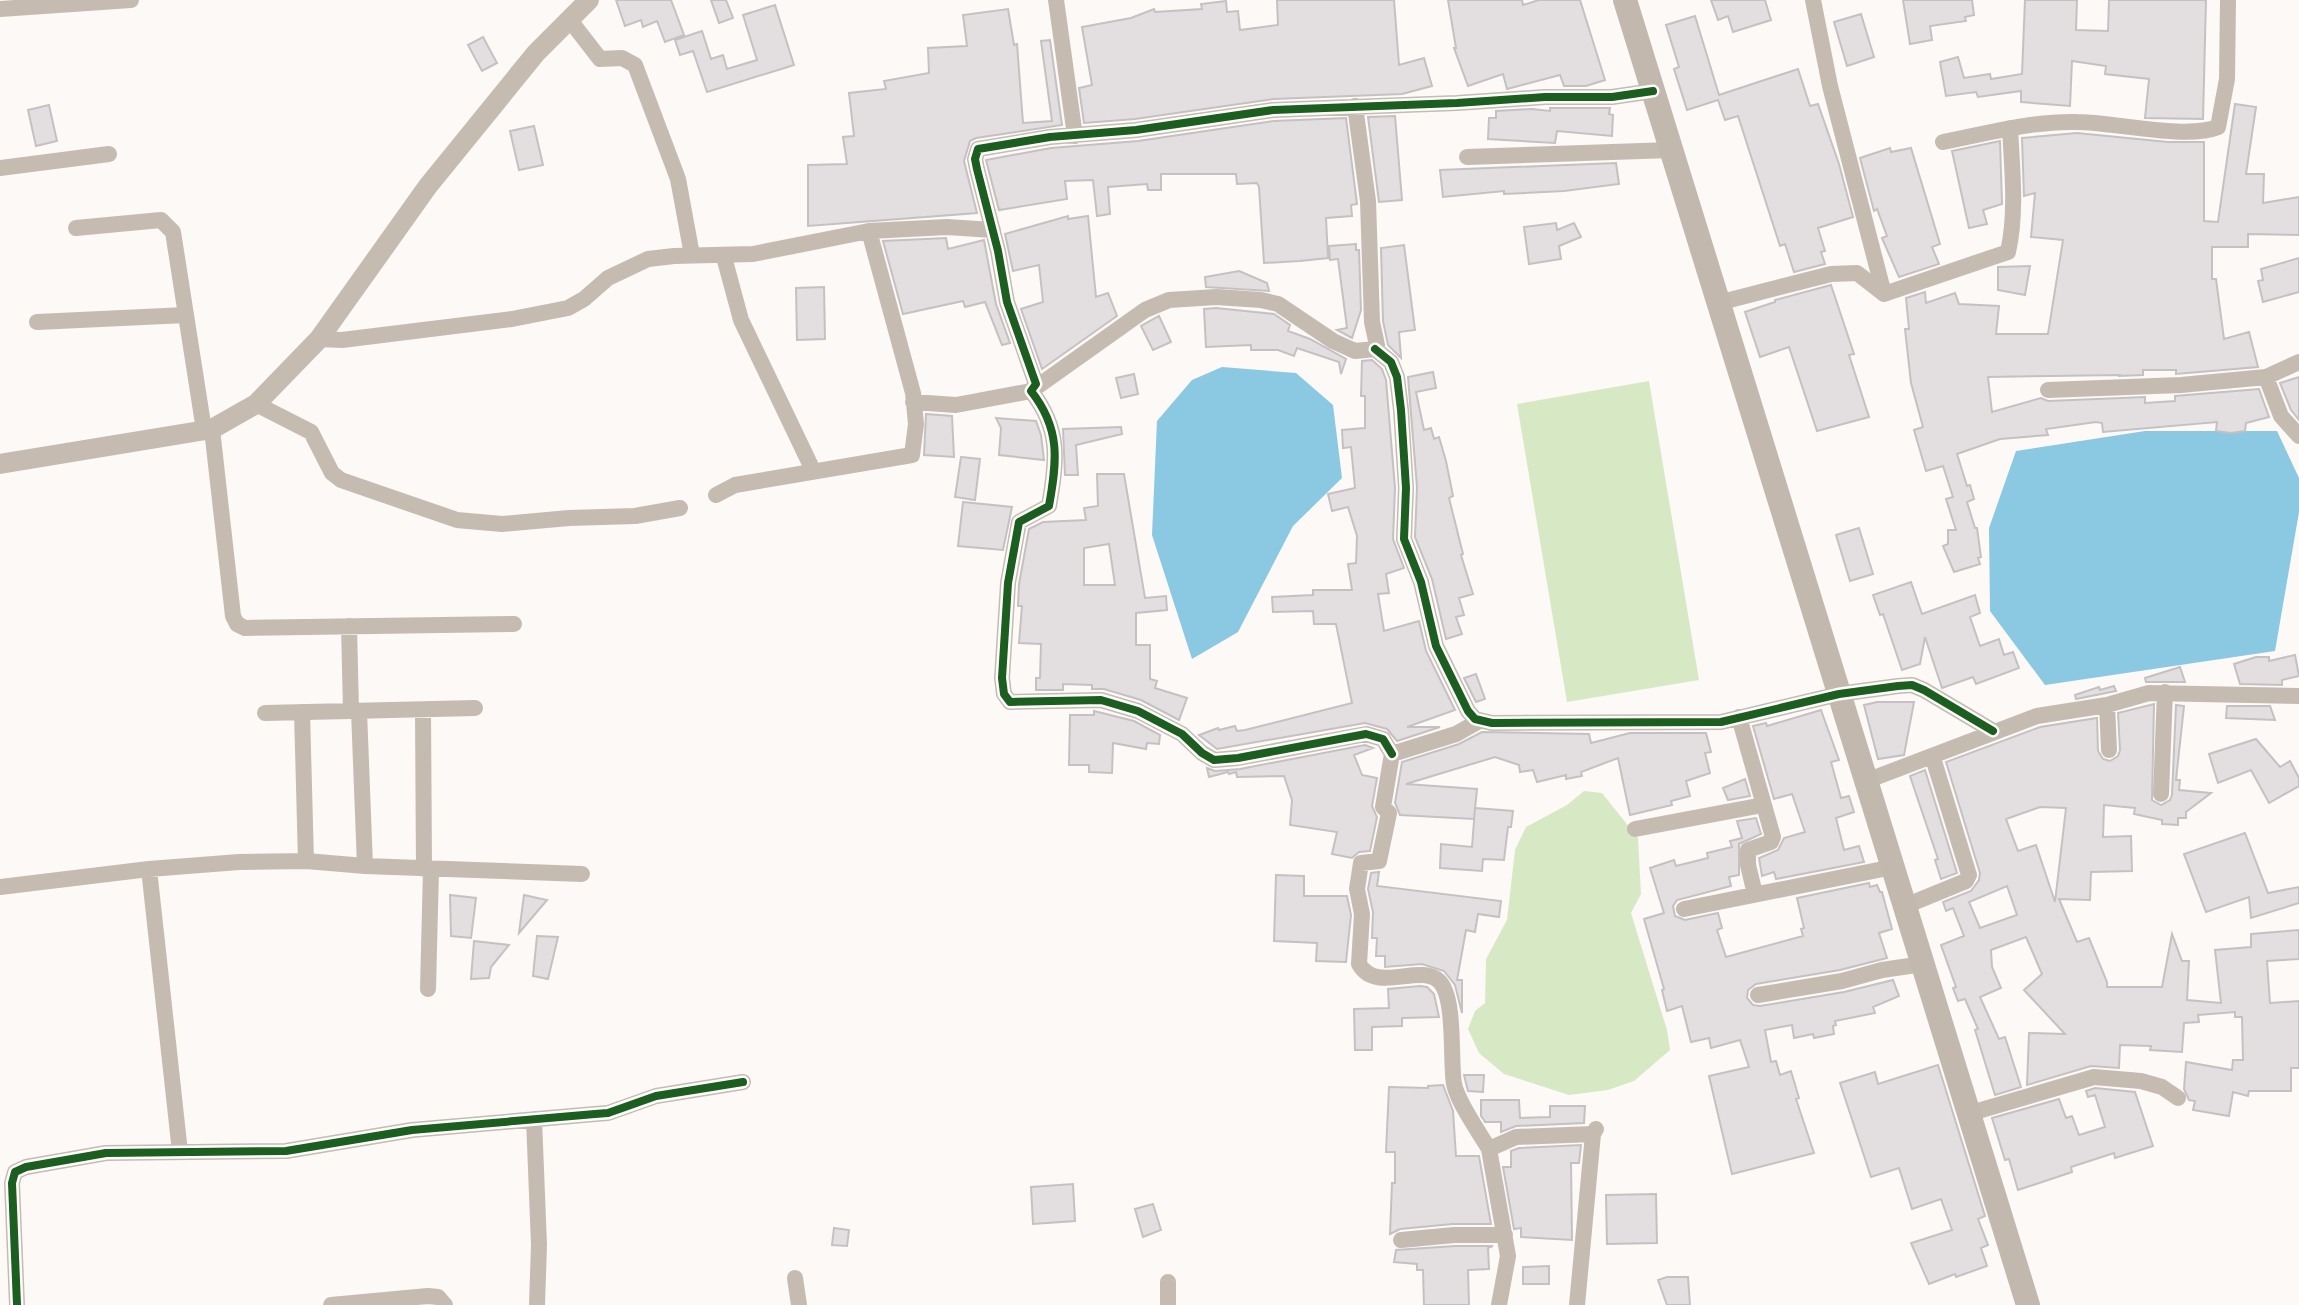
<svg xmlns="http://www.w3.org/2000/svg" width="2299" height="1305" font-family="Commissioner,sans-serif">
<rect width="100%" height="100%" fill="#fcf9f7"/>
<!-- green -->
<path fill="#d7e9c4" d="M1649,381L1699,680L1567,702L1517,404Z
M1584,791L1602,793L1638,838L1641,894L1631,913L1667,1030L1670,1050L1634,1081L1608,1090L1569,1095L1504,1074L1479,1053L1468,1029L1475,1011L1485,1003L1486,959L1507,920L1515,850L1526,827L1567,805Z"/>
<!-- water -->
<path fill="#8bc8e1" d="M1222,367L1296,373L1333,405L1342,478L1293,526L1238,632L1192,659L1152,535L1157,421L1192,380Z
M2145,431H2277L2299,478V512L2275,651L2045,685L1990,611L1989,528L2016,451Z"/>
<!-- building -->
<path fill="#e3dfe1" stroke="#c5c1c3" stroke-width="2" fill-rule="evenodd" d="M616,0H671L684,35L665,42L657,21L643,27L641,20L625,26Z
M711,0H726L733,18L719,23Z
M1277,0H1394L1399,65L1424,58L1432,86L1402,94L1273,99L1135,119L1084,123L1079,88L1092,85L1082,27L1131,18L1154,9L1155,12L1202,9L1201,4L1226,1L1227,12L1238,11L1240,30L1278,25Z
M1448,0H1522L1523,5L1539,0H1580L1605,80L1586,86H1564L1560,75L1507,89L1503,74L1468,86L1454,48H1456Z
M1711,0H1765L1771,20L1733,32L1728,16L1718,20Z
M1903,0H1972L1974,15L1965,17L1966,21L1930,26L1932,40L1910,44Z
M2025,0H2077L2076,30L2108,31L2109,0H2206L2203,119L2145,118L2149,79L2105,74L2106,66L2072,61L2070,106L2021,102V91L1978,97L1976,92L1946,96L1940,62L1958,57L1964,78L1990,74L1991,79L2022,74Z
M775,5L794,65L707,92L693,51L680,55L675,40L702,31L711,59L723,55L727,69L757,60L743,15Z
M1008,9L1014,45L1017,44L1023,123L1052,121L1041,41L1050,40L1062,125L976,138L970,141L964,161L977,213L808,226V165L847,164L843,137L854,136L849,93L886,89L884,81L929,73L928,48L967,46L963,15Z
M1861,14L1874,57L1847,66L1834,22Z
M1695,16L1719,95L1798,69L1810,106L1818,104L1839,164L1853,217L1818,228L1825,251L1821,252L1825,264L1794,272L1785,244L1780,246L1738,116L1725,120L1718,100L1687,110L1674,69L1679,67L1666,25Z
M483,37L497,63L482,71L468,45Z
M2235,104L2256,107L2246,174H2264L2263,203L2299,197V235L2248,234V247H2212V279H2216L2224,339L2249,332L2258,367L2176,374V370H2143V375L2118,376L2121,375L1988,377L1992,412L2041,398L2048,401L2145,397V403L2175,401V396L2259,389L2269,417L2246,423L2245,431L2231,433L2216,431L2217,422L2103,432L2102,423L2096,422L2046,429L2048,435L2000,439L1957,454L1967,486L1970,485L1974,499L1967,502L1975,528H1977L1981,557L1978,558L1980,564L1954,572L1943,546L1948,544V530H1956L1946,499L1953,497L1943,466L1926,471L1914,430L1923,427L1911,383L1905,329H1909L1906,298L1925,292L1926,303L1955,293L1959,304L1999,306L1996,334H2048L2063,240L2031,237L2035,193L2024,196L2022,138L2077,133L2168,142H2204V221L2218,222Z
M49,105L57,141L36,146L28,110Z
M1550,108H1610L1609,114L1613,115L1612,136L1557,131L1555,143L1488,139L1489,118H1496V111L1532,109L1550,111Z
M1395,116L1402,200L1379,202L1368,117Z
M1346,118L1357,204L1351,205L1352,216L1326,218L1328,258L1300,261L1264,263L1259,187L1257,183L1237,184L1236,174H1161V190H1148L1147,184L1108,187L1110,214L1097,216L1093,180L1065,181L1067,199L999,210L986,160L1051,148L1138,141L1274,121Z
M534,126L543,165L519,170L510,131Z
M2000,141L2002,204L1983,210L1987,224L1969,228L1952,151Z
M1890,148L1891,152L1911,148L1940,244L1932,247L1939,264L1899,277L1882,238L1887,236L1877,209L1874,211L1860,158Z
M1616,163L1619,184L1564,191L1504,194V191L1443,197L1440,170Z
M1068,216V219L1088,216L1096,297L1108,293L1117,316L1042,369L1021,309L1043,302L1039,265L1013,271L1005,234Z
M1556,223L1557,230L1574,223L1581,237L1559,246L1561,259L1529,264L1524,227Z
M946,238L948,249L984,240L996,304L1010,343L1002,345L985,302L965,307L963,301L903,314L883,241Z
M1356,244V250H1359L1361,310L1352,338L1337,330L1347,328L1338,259L1330,260L1329,246Z
M1404,245L1415,330L1399,332L1401,358L1388,345L1383,321L1381,248Z
M2299,258V292L2263,302L2258,281L2263,280L2261,269Z
M2030,266L2025,295L1998,290V267Z
M1239,271L1267,283L1269,291L1206,287L1205,277Z
M1831,285L1854,354L1849,355L1869,417L1817,431L1789,347L1760,357L1745,312L1775,302V300Z
M824,287L825,339L797,340L796,288Z
M1216,308L1274,314L1290,325L1288,331L1310,339L1346,359L1341,374L1339,362L1297,348L1294,356L1278,350H1251V345L1206,347L1204,309Z
M1159,316L1171,342L1153,350L1141,326Z
M1372,360L1382,369L1386,380L1395,488L1393,539L1404,568L1386,574L1389,593L1378,594L1384,631L1419,621L1426,651L1455,710L1407,727H1440L1397,741L1387,729L1365,723L1217,749L1199,735L1218,728L1219,730L1235,726L1237,731L1245,730L1352,703L1336,624H1314L1313,611L1273,612L1272,597L1313,595V590H1352L1348,564L1356,563L1357,536L1348,507L1332,511L1328,494L1355,488L1351,447L1343,448L1342,430L1365,428V396H1361L1362,361Z
M1433,372L1436,388L1416,392L1424,430L1431,428L1434,439L1439,437L1446,461L1453,496L1449,498L1463,554L1461,555L1473,594L1459,598L1464,615L1456,617L1462,634L1446,639L1432,579L1415,537L1417,487L1408,377Z
M1134,374L1138,394L1121,398L1116,378Z
M2299,377V420L2291,410L2280,383Z
M926,414L952,416L954,457L924,455Z
M996,418L1036,421L1041,435L1044,460L999,455L1001,428Z
M1121,427L1122,434L1076,445L1078,475H1065L1063,429Z
M961,457L980,459L975,500L955,497Z
M1097,474H1124L1145,598L1166,596L1167,610L1136,613V645H1150V679L1157,681L1155,688L1187,698L1179,720L1141,700L1104,689H1092V685L1063,684V690H1036V678H1040L1041,644L1019,643L1022,606H1018L1019,584L1029,529L1043,522L1086,520L1084,508L1098,506ZM1109,544L1115,585H1084V548Z
M963,502L1012,507L1003,550L958,546Z
M1859,528L1873,574L1850,581L1836,535Z
M1911,582L1922,614L1975,595L1980,613L1970,617L1980,646L1999,639L2004,655L2013,652L2019,668L1976,684L1973,677L1942,688L1925,637L1920,664L1902,670L1883,614L1880,615L1873,595Z
M2295,655L2299,676L2282,680V685L2240,684L2234,664L2256,657H2269V661Z
M2180,667L2185,682H2146L2145,678Z
M1476,674L1485,699L1476,702L1464,678Z
M2114,686L2116,691L2076,699L2075,695L2099,687L2100,690Z
M1877,702H1914L1904,755L1878,759L1864,705Z
M2154,704L2152,800L2161,805L2170,800L2172,795L2176,705L2184,706L2176,780H2180L2179,790L2211,793L2186,812V818H2178V825L2162,824V820L2134,814L2135,808L2104,805L2103,837L2131,836L2132,871L2091,872L2090,900L2059,899L2077,942L2089,938L2107,982V987H2162L2172,934L2182,961H2189L2187,1000L2221,1003L2215,950L2251,947V934L2299,930V959L2267,961L2270,1003L2299,1001V1068H2291V1091H2249L2248,1096L2233,1092L2229,1116L2193,1110L2195,1101L2189,1100L2184,1089L2186,1062L2232,1070L2233,1060H2243L2242,1017H2235V1012L2198,1015L2199,1022L2184,1023L2182,1052L2150,1050L2151,1046L2120,1045L2119,1068L2091,1066L2027,1085L2029,1033L2065,1034L2024,990L2042,974L2026,937L1991,950L1992,967L2001,988L1980,997L1999,1039L2005,1037L2021,1087L1995,1095L1975,1030L1978,1029L1965,999L1958,1001L1953,988L1956,987L1941,945L1964,936L1953,908L1946,911L1943,902L1971,891L1979,880L1980,873L1946,762L2040,727L2097,718L2098,751L2103,759L2110,761L2118,756L2120,750L2118,713ZM2040,807L2066,808L2055,902L2036,845L2018,851L2006,819ZM2007,886L2017,915L1980,928L1969,902Z
M2227,706H2270L2275,720L2226,718Z
M1821,710L1839,760L1831,762L1841,798L1849,796L1854,812L1836,818L1844,850L1859,846L1864,862L1776,879L1774,872L1762,876L1759,858L1778,850L1784,838L1805,832L1792,794L1774,799L1753,726L1766,723L1767,726Z
M1094,711L1134,721L1160,735L1159,744L1147,743L1146,749L1113,743L1112,773L1089,772V765H1069L1070,715H1094Z
M1482,732L1589,734L1591,743L1630,733H1706L1711,752L1705,753L1710,773L1686,781L1690,796L1671,801L1672,805L1630,815L1618,758L1581,772L1582,776L1566,779V775L1537,782L1533,770L1520,772L1519,765L1495,757L1406,784L1477,789L1474,819L1400,815L1395,803L1402,762L1459,744Z
M2256,739L2280,767L2290,761L2299,778V786L2269,803L2251,770L2218,783L2209,754Z
M1365,745L1373,748L1354,755L1362,775L1377,778L1372,806L1377,817L1370,851L1359,852L1352,858L1332,854L1337,832L1290,825L1292,800L1284,776L1237,777L1236,772L1229,774L1228,772L1209,777L1207,768L1215,771L1240,769Z
M1925,770L1957,873L1941,879L1935,860L1938,859L1910,776Z
M1745,779L1750,796L1728,800L1723,788Z
M1475,808L1513,811L1511,827H1508L1504,860L1483,859L1482,871L1440,868L1441,844L1472,847Z
M1756,818L1761,834L1739,844V875L1729,877L1731,886L1677,900L1673,906L1675,916L1685,920L1718,913L1722,928L1717,930L1726,957L1803,936L1801,929L1804,928L1797,898L1869,883L1870,887L1877,885L1880,892H1882L1892,929L1879,933L1887,958L1840,970L1756,984L1748,990L1747,998L1753,1005L1760,1006L1844,992L1893,980L1899,996L1873,1007L1875,1013L1835,1021L1836,1025L1833,1026L1834,1034L1814,1038L1813,1034L1794,1038L1792,1025L1765,1030L1771,1062L1776,1061L1780,1075L1791,1071L1799,1098L1796,1099L1814,1153L1732,1174L1709,1076L1749,1067L1740,1040L1711,1048L1709,1038L1691,1042L1682,1006L1667,1011L1662,990L1664,989L1644,919L1664,913L1650,868L1674,860L1676,866L1708,858L1707,853L1732,847L1730,841L1742,838L1737,821Z
M2245,833L2268,893L2299,887V903L2251,918L2249,897L2206,912L2184,854Z
M1379,872L1377,886L1501,901L1499,917L1478,914L1475,932L1466,930L1457,980H1462V1013L1455,985L1444,971L1422,964L1385,967V956H1376L1377,938H1372L1373,912L1368,889L1371,873Z
M1276,875L1304,876V896H1347L1351,915L1346,962L1316,961L1317,943L1274,941Z
M450,895L476,898L471,938L451,936Z
M524,895L547,900L519,933Z
M537,936L558,937L548,979L533,976Z
M474,941L509,945L491,967L489,978L471,979Z
M1420,986L1427,987L1434,994L1439,1017L1402,1018V1026L1372,1027V1050H1355L1354,1009L1389,1008L1388,989Z
M1938,1065L1985,1216L1978,1219L1988,1245L1981,1248L1987,1266L1956,1277L1955,1274L1929,1284L1911,1243L1952,1230L1941,1199L1912,1209L1899,1168L1871,1177L1840,1083L1875,1072L1878,1084Z
M1464,1075H1484L1483,1092L1468,1091Z
M1443,1085L1453,1111L1456,1156H1479L1491,1224H1453L1400,1229L1390,1234L1392,1183H1395V1152H1386L1389,1087L1428,1088V1086Z
M2095,1088L2135,1092L2153,1146L2115,1158L2114,1153L2071,1167L2072,1172L2018,1190L2009,1159L2005,1160L1992,1118L2059,1099L2066,1118L2072,1116L2079,1135L2105,1127L2095,1095L2088,1097L2086,1091Z
M1481,1100H1519L1520,1118L1550,1117V1106H1585L1584,1123L1516,1126L1501,1132V1122H1485L1484,1120L1481,1116Z
M1581,1145L1579,1163H1571L1572,1240L1521,1237V1228L1514,1229L1503,1167H1511V1151L1519,1148Z
M1073,1184L1075,1221L1033,1224L1031,1187Z
M1656,1194L1657,1243L1607,1244L1606,1195Z
M1153,1204L1161,1230L1143,1237L1135,1209Z
M834,1228L849,1230L847,1246L832,1245Z
M1455,1246H1493L1488,1248L1489,1269L1468,1270L1469,1305H1424L1423,1270H1417V1264L1394,1262L1396,1250Z
M1549,1266V1284H1523V1267Z
M1667,1277H1688L1690,1305H1667L1658,1280Z"/>
<g fill="none" stroke-linecap="round" stroke-linejoin="round">
<!-- minor -->
<path stroke="#c5bbb1" stroke-width="16" d="M1056,0L1075,136
M1813,0L1830,86L1884,294
M0,9L131,0
M569,19L600,59L622,58L635,65L678,179L692,255
M1943,142C1988,133 2032,121 2077,122C2114,122 2186,140 2218,127L2227,79L2228,0
M1467,157L1671,150
M0,168L109,154
M76,228L161,220L173,232L204,430
M724,257L741,320L810,464
M1718,303L1831,274L1857,273L1884,294L2008,252C2017,213 2012,168 2010,128
M37,322L186,315
M319,339L342,340L512,319L568,308L584,299L608,278L648,259L674,256L753,254L869,231L947,227L993,230
M1375,349L1391,362L1397,377L1401,410L1406,488L1404,539L1421,582L1436,646L1468,711L1475,719L1492,723L1721,722L1839,694L1898,686L1912,685L1924,690L1993,731
M2266,377L2281,416L2299,436
M2048,390L2181,385L2266,377L2299,362
M913,402L956,405L1031,391L1145,310L1169,300L1216,297L1261,300L1278,304L1333,341L1355,351L1375,349L1377,345L1372,322L1368,201L1355,106
M256,404L311,432L332,473L341,480L457,520L502,524L569,518L635,516L680,508
M212,429L233,616L237,624L245,628L514,624
M716,495L735,485L912,455L916,424L913,393L869,231
M349,626L351,711
M2107,705L2109,750
M423,710L424,869
M359,711L365,866
M302,712L306,861
M265,713L475,708
M1739,717L1773,837L1771,842L1748,850V865L1755,894
M1479,721L1456,734L1392,754L1383,807L1389,813L1379,861L1361,863L1357,889L1362,914L1359,964C1376,994 1420,963 1439,981C1456,997 1450,1060 1454,1084C1458,1103 1479,1132 1489,1149
M1392,754L1383,739L1366,734L1238,758L1214,760L1202,753L1182,734L1138,711L1101,700L1010,702L1004,694L1002,678L1008,583L1019,522L1049,506C1057,461 1061,429 1031,391L1036,384L1007,302L998,251L977,169L975,159L978,149L1050,137L1136,130L1273,110L1457,103L1545,97H1612L1653,91
M1866,781L2037,716L2107,705L2149,693L2299,696
M2161,794L2165,692
M1635,829L1763,805
M149,869L180,1152
M0,887L149,869L239,862L306,861L365,866L582,874
M1905,906L1966,881L1969,875L1933,758
M1684,909L1893,867
M428,989L431,869
M1758,995L1842,981L1882,970L1923,964
M1971,1113L2094,1077L2141,1081L2162,1087L2178,1098
M534,1119L539,1245L537,1305
M1401,1240L1454,1235H1505
M795,1278L799,1305
M17,1305L12,1183L15,1172L26,1167L106,1153L286,1151L412,1130L595,1114L608,1113L656,1096L743,1082
M331,1305L428,1296L438,1297L445,1305
M1168,1305V1282
M1499,1305L1508,1256L1489,1149L1516,1137L1593,1134L1596,1129
M1577,1305L1593,1134"/>
<!-- tertiary -->
<path stroke="#c5bbb1" stroke-width="20" d="M0,464L212,429L256,404L319,339L428,186L536,53L589,0"/>
<!-- secondary -->
<path stroke="#c2b8ae" stroke-width="24" d="M1625,0L2028,1305"/>
<!-- cycleway casing -->
<g stroke="#fff" stroke-width="13">
<path id="cycleway" d="M1375,349L1391,362L1397,377L1401,410L1406,488L1404,539L1421,582L1436,646L1468,711L1475,719L1492,723L1721,722L1839,694L1898,686L1912,685L1924,690L1993,731
M1392,754L1383,739L1366,734L1238,758L1214,760L1202,753L1182,734L1138,711L1101,700L1010,702L1004,694L1002,678L1008,583L1019,522L1049,506C1057,461 1061,429 1031,391L1036,384L1007,302L998,251L977,169L975,159L978,149L1050,137L1136,130L1273,110L1457,103L1545,97H1612L1653,91
M17,1305L12,1183L15,1172L26,1167L106,1153L286,1151L412,1130L595,1114L608,1113L656,1096L743,1082"/>
</g>
<!-- cycleway -->
<use href="#cycleway" stroke="#1b5e20" stroke-width="8"/>
</g>
</svg>
